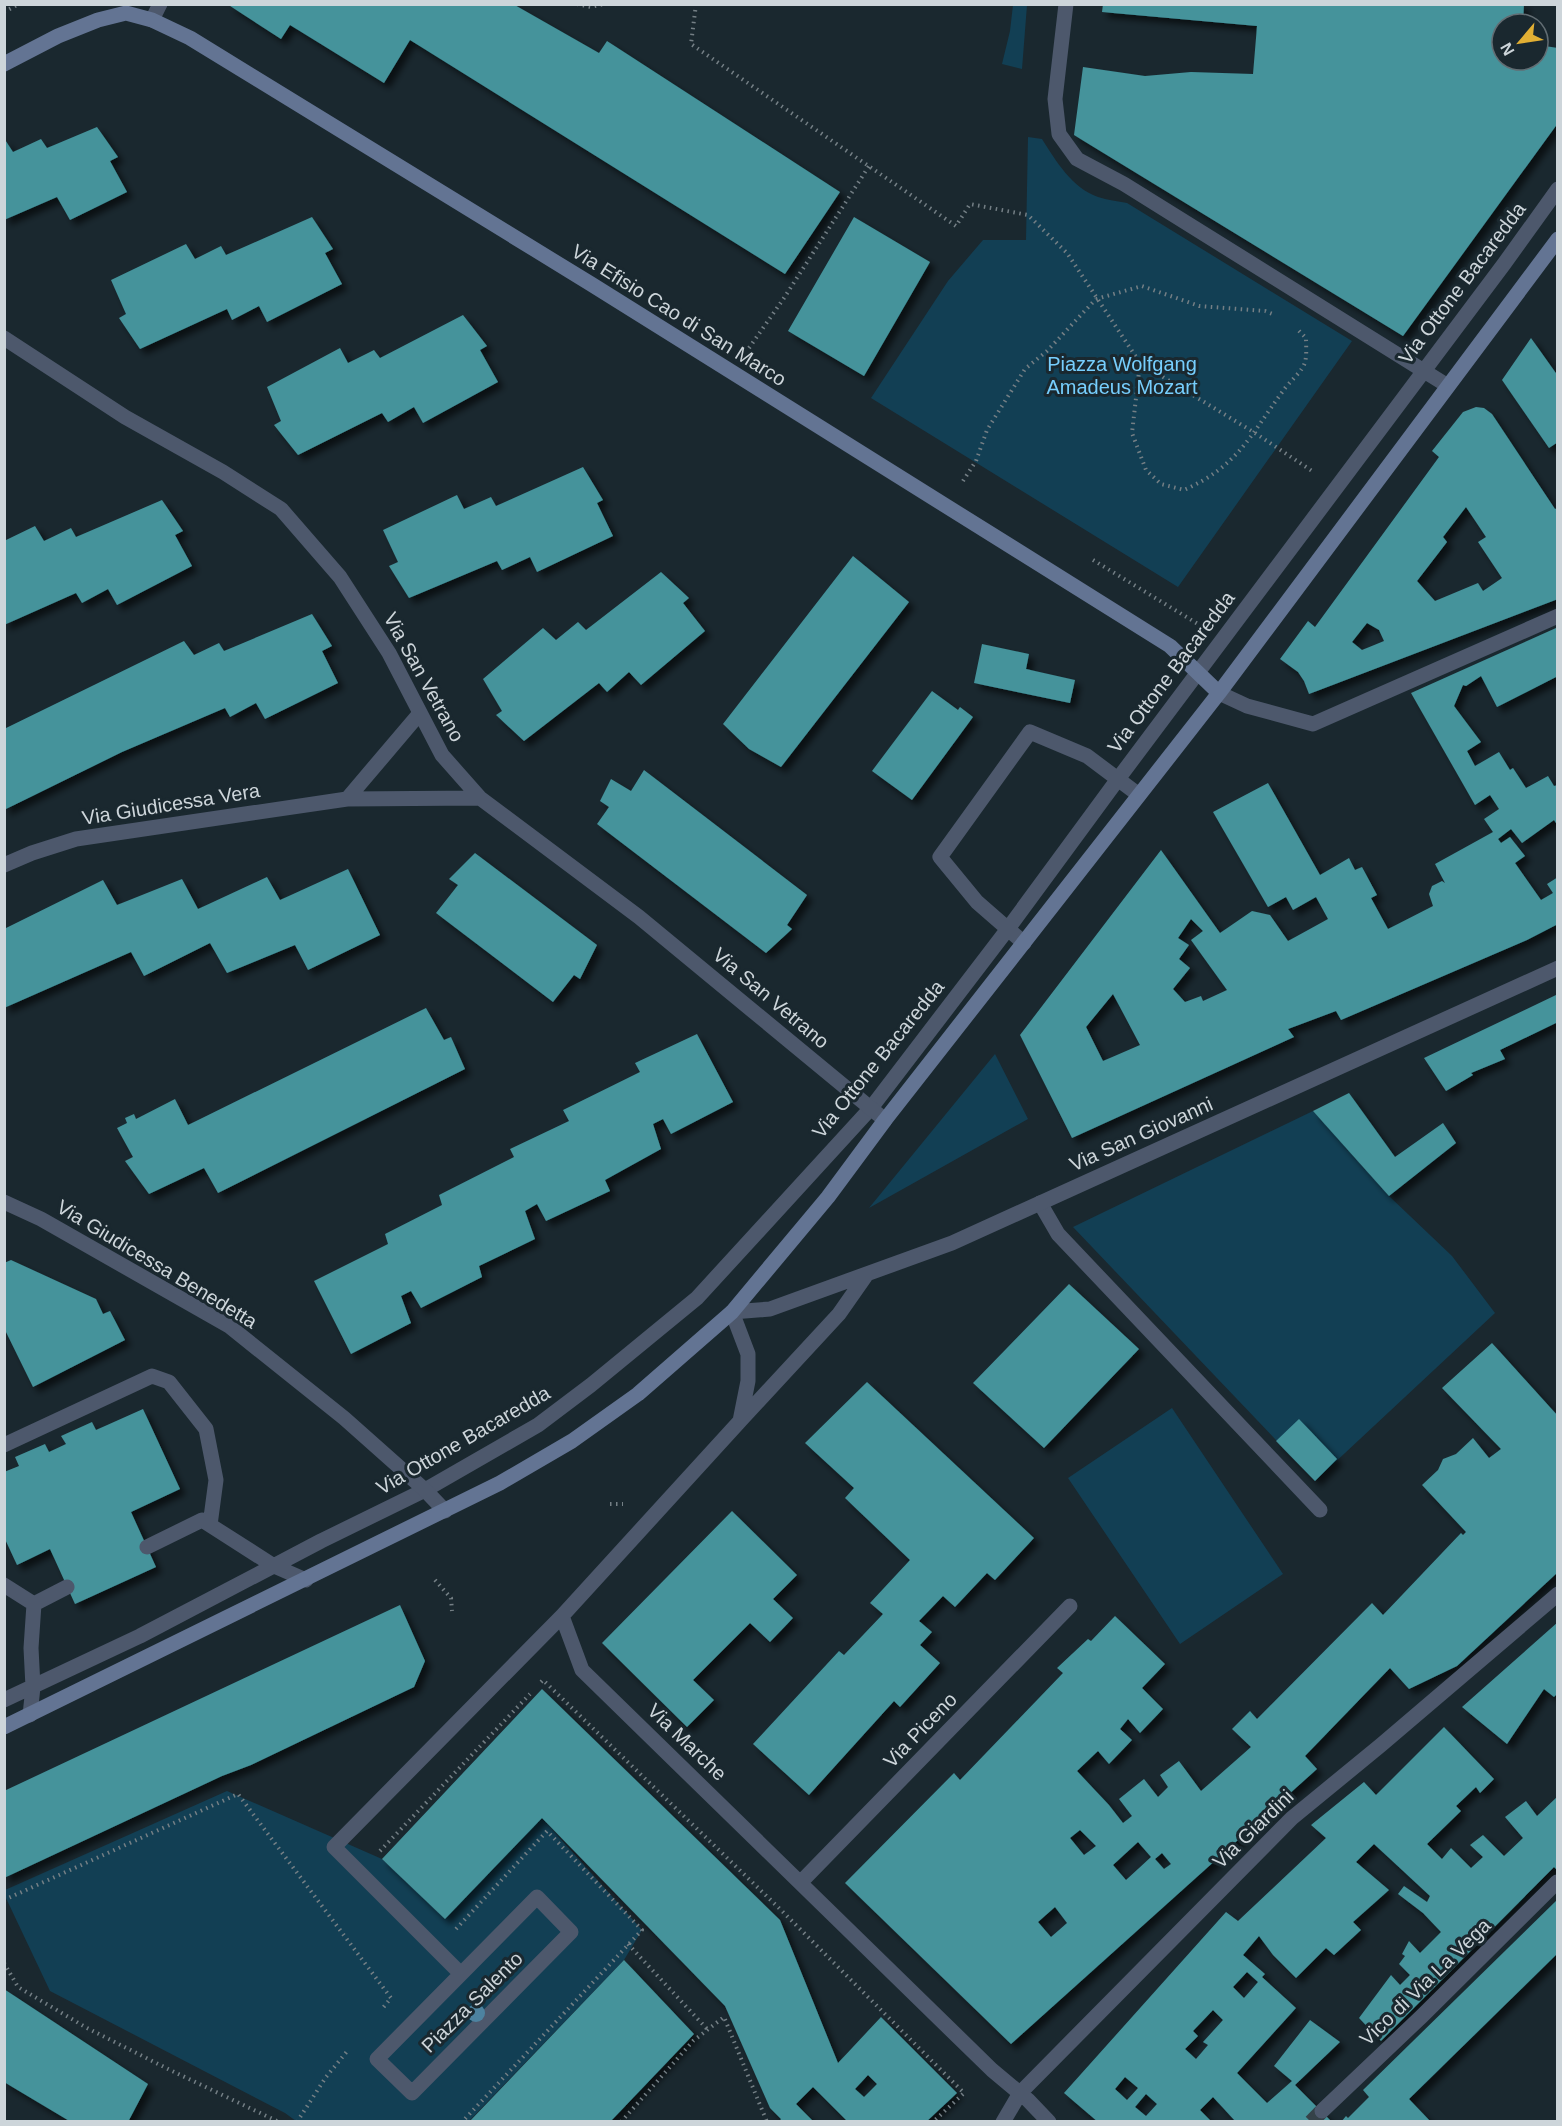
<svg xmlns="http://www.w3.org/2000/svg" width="1562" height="2126" font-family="Arial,sans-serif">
<defs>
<filter id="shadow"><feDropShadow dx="5.5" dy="5.5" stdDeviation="3" flood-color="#0009"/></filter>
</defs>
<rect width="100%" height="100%" fill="#1a282f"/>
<!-- green -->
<path fill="#123f54" d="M1013,5H1027L1022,69L1002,64L1010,31Z
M1028,137L1042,139C1056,161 1072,188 1098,197C1107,200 1118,201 1127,203L1352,341L1178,587L871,398L948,281L983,240H1026Z
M995,1054L1028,1119L869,1208Z
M1313,1111L1389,1196L1452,1256L1495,1313L1315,1481L1073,1227Z
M1172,1408L1283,1574L1180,1644L1068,1478Z
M227,1791L382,1859L445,1919L542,1818L642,1930L624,1960L469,2121H296L285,2113L50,1991L5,1896V1890Z"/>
<!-- building -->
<path fill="#44939b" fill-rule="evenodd" filter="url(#shadow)" d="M227,4H513L599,53L607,41L840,192L785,274L410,40L384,83L290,25L281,39Z
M1103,4H1524L1523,24H1502V60H1538V45L1558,48V123L1403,336L1074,135L1083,67L1145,76L1191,72L1253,74L1257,26L1102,12Z
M97,127L118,157L110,161L127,192L70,220L57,197L4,220V138L13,152L41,139L47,148Z
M312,217L333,249L325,253L342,284L267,322L259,306L232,320L227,309L140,349L119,318L126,314L111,280L186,244L195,259L221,246L226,255Z
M854,217L930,262L864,376L788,331Z
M463,315L487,346L480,350L498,382L423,423L414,407L388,422L382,413L298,455L274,425L281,421L267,387L340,348L348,363L374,350L380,358Z
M1531,338L1558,376V442L1549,448L1502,380Z
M1476,407L1484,408L1492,414L1555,509L1558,508V599L1309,694L1304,681L1298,672L1280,659L1308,621L1315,627L1439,457L1432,451L1463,412ZM1466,507L1486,537L1478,542L1502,578L1483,591L1478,583L1435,601L1417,581L1447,542L1443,537ZM1367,623L1379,630L1384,641L1362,650L1352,642Z
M583,467L603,500L597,503L613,536L537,572L530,557L502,570L497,561L409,598L389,566L398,562L383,530L457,495L464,509L491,497L496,506Z
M162,500L183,531L175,535L192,566L117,605L108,589L82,603L76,593L4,625V541L35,526L44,541L71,528L76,537Z
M853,556L909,602L781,767L749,749L723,724Z
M661,572L689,598L683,603L705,631L641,685L629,672L607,692L599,683L524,741L496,715L502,711L483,679L543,628L556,640L578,622L586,630Z
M312,614L332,646L322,651L338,683L265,719L256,703L230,717L225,708L122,752L4,810V729L184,641L194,655L219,643L224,651Z
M1556,628L1558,676L1497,707L1481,676L1466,686L1463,685L1454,706L1481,742L1467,751L1475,766L1499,752L1510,770L1513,768L1526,788L1548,776L1554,786L1558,785V826L1554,820L1522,843L1511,829L1498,839L1501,843L1510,837L1525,856L1515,863L1541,900L1553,893L1547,884L1558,877V924L1527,940L1341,1020L1336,1011L1288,1029L1294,1037L1072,1138L1020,1035L1161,850L1220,933L1252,911L1270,915L1288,941L1328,919L1316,897L1293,910L1286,897L1268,907L1213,812L1268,783L1320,875L1349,858L1355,870L1362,867L1377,895L1371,898L1388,929L1433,906L1429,894L1432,886L1442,881L1445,883L1435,864L1493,832L1484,819L1499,809L1490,795L1475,805L1411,693ZM1191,919L1203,931L1191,940L1227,990L1203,1001L1201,996L1185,1002L1173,989L1190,968L1179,959L1189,945L1178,938ZM1113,994L1140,1045L1103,1061L1086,1027Z
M982,644L1029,654L1026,669L1075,680L1070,703L974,683Z
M932,691L958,710L960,707L973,717L912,800L872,771Z
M644,770L807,895L787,925L792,929L766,953L597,824L609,807L600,801L611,779L631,791Z
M475,853L597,945L580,979L574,975L553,1002L436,913L458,885L449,879Z
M348,869L380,935L308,970L295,945L227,973L210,943L144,976L131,952L4,1008V929L103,880L117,905L182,879L198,909L267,877L280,900Z
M1556,995L1558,1022L1500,1050L1505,1059L1471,1073L1473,1075L1446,1091L1424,1058Z
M426,1008L444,1040L451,1037L465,1069L218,1193L204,1168L149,1194L125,1161L133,1157L117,1128L127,1123L125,1118L134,1114L136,1119L175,1099L188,1125Z
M697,1034L733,1102L671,1134L663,1119L653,1124L661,1149L605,1180L610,1191L546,1221L537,1204L525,1211L535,1239L479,1266L482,1277L421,1308L411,1291L401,1296L411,1323L351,1354L314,1281L388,1244L385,1234L442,1205L439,1195L514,1157L510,1149L569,1121L563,1110L640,1072L635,1063Z
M1349,1093L1395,1157L1443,1123L1456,1143L1389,1196L1313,1111Z
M11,1260L96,1299L103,1314L110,1311L125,1340L33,1387L4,1328V1263Z
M1069,1284L1139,1349L1044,1448L973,1383Z
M1492,1343L1558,1416V1572L1457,1666L1409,1689L1390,1668L1305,1756L1317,1769L1011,2044L845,1883L954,1773L960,1780L1063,1673L1057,1668L1088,1639L1091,1641L1115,1616L1165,1664L1142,1688L1163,1709L1140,1733L1128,1719L1120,1729L1132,1740L1109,1764L1098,1751L1077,1771L1109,1805L1123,1823L1132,1816L1119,1799L1144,1779L1158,1797L1168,1787L1160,1775L1179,1761L1201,1791L1251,1747L1232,1729L1250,1711L1257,1719L1372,1603L1383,1615L1461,1533L1463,1535L1466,1532L1422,1485L1438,1470L1443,1459L1456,1454L1473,1438L1489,1458L1501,1449L1442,1388ZM1080,1830L1096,1846L1084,1855L1070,1838ZM1138,1842L1151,1857L1126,1880L1113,1865ZM1162,1853L1171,1864L1164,1869L1155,1859ZM1055,1907L1067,1923L1051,1937L1038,1922Z
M867,1382L1034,1538L995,1580L987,1573L955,1607L943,1596L919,1621L932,1632L920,1645L940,1663L900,1707L894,1701L809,1795L753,1744L839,1651L844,1655L883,1614L870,1603L910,1560L845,1498L854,1488L805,1443Z
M143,1409L180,1489L131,1512L156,1567L75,1604L50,1549L17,1565L4,1537V1472L19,1466L15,1457L45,1444L49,1452L66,1444L61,1436L92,1422L96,1430Z
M1299,1419L1337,1459L1315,1481L1276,1441Z
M732,1511L797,1575L773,1599L793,1618L770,1642L750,1623L693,1680L714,1700L687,1727L602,1643Z
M400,1605L425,1661L414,1687L251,1765L222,1776L4,1878V1791Z
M1558,1622V1693L1554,1697L1544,1689L1507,1744L1462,1707Z
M542,1689L780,1920L838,2063L881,2017L957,2093L926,2122H848L813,2087L796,2104L814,2122H779L781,2119L770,2108L725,2006L542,1818L445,1919L382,1859ZM868,2075L877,2084L864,2097L855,2089Z
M1444,1727L1494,1779L1480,1793L1476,1787L1456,1806L1461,1811L1427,1844L1442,1859L1451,1848L1471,1868L1483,1857L1470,1845L1483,1835L1504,1856L1523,1838L1505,1817L1526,1801L1537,1816L1558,1796V1871L1554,1867L1381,2041L1359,2018L1391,1975L1400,1985L1410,1975L1399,1964L1405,1956L1402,1954L1409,1941L1420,1953L1441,1932L1423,1913L1398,1894L1404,1886L1427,1902L1430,1896L1374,1844L1356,1862L1389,1890L1353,1922L1361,1930L1334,1955L1326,1948L1296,1978L1273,1955L1259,1936L1243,1955L1265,1974L1262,1977L1296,2008L1237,2073L1267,2103L1292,2081L1274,2066L1310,2020L1340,2042L1295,2085L1332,2122H1236L1213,2097L1200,2110L1212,2122H1098L1064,2093L1226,1912L1238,1921L1326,1838L1311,1825L1364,1782L1376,1795ZM1247,1972L1258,1982L1244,1998L1233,1987ZM1213,2010L1223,2020L1203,2042L1208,2045L1196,2059L1185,2049L1198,2036L1193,2031ZM1125,2077L1138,2088L1127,2100L1115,2089ZM1146,2094L1157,2104L1146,2116L1135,2107Z
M1558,1899V1953L1409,2099L1431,2122H1341L1346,2116L1348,2118L1369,2097L1363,2090Z
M624,1960L694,2034L610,2122H469Z
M4,1989L148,2084L128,2122H71L4,2082Z"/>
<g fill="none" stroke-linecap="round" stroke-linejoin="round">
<!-- street-tunnel -->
<path stroke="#354249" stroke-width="15" stroke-dasharray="15 8" stroke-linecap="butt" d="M1311,2122L1322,2111"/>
<!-- path -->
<path stroke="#747f85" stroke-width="4" stroke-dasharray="1.5 4.5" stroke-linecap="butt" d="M577,4L591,7L604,4
M696,4L691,44L956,226L970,204L1028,215L1067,253L1140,363L1255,433L1312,471
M4,12L19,4
M1096,299L1142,286L1199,306L1265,311L1275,315
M749,348L784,298L869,166
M1140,363L1132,433L1146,470L1161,484L1184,490C1238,466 1250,436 1283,391C1289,382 1303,371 1305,362C1307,355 1306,345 1306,338L1296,328
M963,481L976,461L987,430L1025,369L1047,351L1096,299
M1093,560L1198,624
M610,1504H623
M435,1580L451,1598L452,1611
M541,1682L543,1680L781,1910L964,2093L933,2122
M380,1851L530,1694
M4,1900L238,1794L391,1998L382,2009
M456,1929L547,1831L642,1930L462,2122
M628,1944L708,2030
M4,1963L18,1987L87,2028L170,2070L279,2122
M297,2122L326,2077L349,2049
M621,2122L693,2041L724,2017L767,2122"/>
<!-- lane -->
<path stroke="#4d586c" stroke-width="15" d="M1066,4L1055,99L1059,134L1077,159L1124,184L1448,386
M152,20L160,4
M1024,943L977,902L940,857L1030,732L1087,756L1139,795
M1040,1203L1058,1234L1320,1510
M4,1445L152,1376L169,1382L206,1429L216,1480L210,1525
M147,1547L202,1520L274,1566L306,1580
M4,1585L34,1604
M4,1700L140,1636L321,1541L425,1490L538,1425L591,1385L697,1298L871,1108L1007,930L1118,779L1504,264L1558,189
M30,1715L33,1687L31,1648L34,1604L67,1587"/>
<!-- street -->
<path stroke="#4d586c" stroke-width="15" d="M4,338L125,417L223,472L281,509L340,577L389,653L442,755L480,798L639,917L885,1120
M1219,693L1247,706L1313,724L1558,616
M347,799L420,713
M4,865L32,853L76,839L347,799L480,798
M4,1202L41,1219L229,1326L344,1418L425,1490L445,1511
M740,1421L839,1314L867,1274
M801,1882L1070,1606
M461,1974L537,1897L571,1932L412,2093L377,2059L461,1974L334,1847L562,1616
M1322,2111L1422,2016L1557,1882
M1003,2122L1020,2093L1292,1818L1381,1745L1558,1594
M1049,2122L1028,2100L992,2070L582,1670L562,1616L740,1421L748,1381V1354L732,1312L770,1309L952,1243L1558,968"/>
<!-- secondary -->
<path stroke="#637493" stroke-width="15" d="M4,64L58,36L98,20L126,13L152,20L190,38L591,284L1170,646L1219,693
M4,1727L500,1483L572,1441L638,1394L732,1312L828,1197L885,1120L1219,693L1558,239"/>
</g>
<!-- trees -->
<circle fill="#4d83a0" cx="476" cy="2013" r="9"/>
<g text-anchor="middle" stroke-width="6" stroke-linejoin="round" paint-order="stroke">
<!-- street labels -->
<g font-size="20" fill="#cdd5da" stroke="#1a282f">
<text transform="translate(1462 283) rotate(-53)" y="7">Via Ottone Bacaredda</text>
<text transform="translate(679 315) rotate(32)" y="7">Via Efisio Cao di San Marco</text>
<text transform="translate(1171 672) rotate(-53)" y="7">Via Ottone Bacaredda</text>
<text transform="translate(424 677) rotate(61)" y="7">Via San Vetrano</text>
<text transform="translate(171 804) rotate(-9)" y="7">Via Giudicessa Vera</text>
<text transform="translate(771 998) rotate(40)" y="7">Via San Vetrano</text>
<text transform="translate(878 1059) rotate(-51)" y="7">Via Ottone Bacaredda</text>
<text transform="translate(1141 1134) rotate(-24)" y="7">Via San Giovanni</text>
<text transform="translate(157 1264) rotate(31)" y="7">Via Giudicessa Benedetta</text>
<text transform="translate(463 1440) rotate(-30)" y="7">Via Ottone Bacaredda</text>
<text transform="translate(920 1730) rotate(-46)" y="7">Via Piceno</text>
<text transform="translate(687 1742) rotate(44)" y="7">Via Marche</text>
<text transform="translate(1253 1829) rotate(-44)" y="7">Via Giardini</text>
<text transform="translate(1425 1982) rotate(-44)" y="7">Vico di Via La Vega</text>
<text transform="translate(472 2002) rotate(-45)" y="7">Piazza Salento</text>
</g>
<!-- park labels -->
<g font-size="20" fill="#76cefd" stroke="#1a282f">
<text x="1122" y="371">Piazza Wolfgang<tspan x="1122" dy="23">Amadeus Mozart</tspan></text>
</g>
</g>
<!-- border -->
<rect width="1562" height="2126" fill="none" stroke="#cdd5da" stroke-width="12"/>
<!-- north arrow -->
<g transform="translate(1520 42) rotate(241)"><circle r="28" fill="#1a282f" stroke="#626d73" stroke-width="1.5"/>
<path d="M0-4.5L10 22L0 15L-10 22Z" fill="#e1af34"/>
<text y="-9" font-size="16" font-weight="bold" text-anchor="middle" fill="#cdd5da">N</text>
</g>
</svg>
